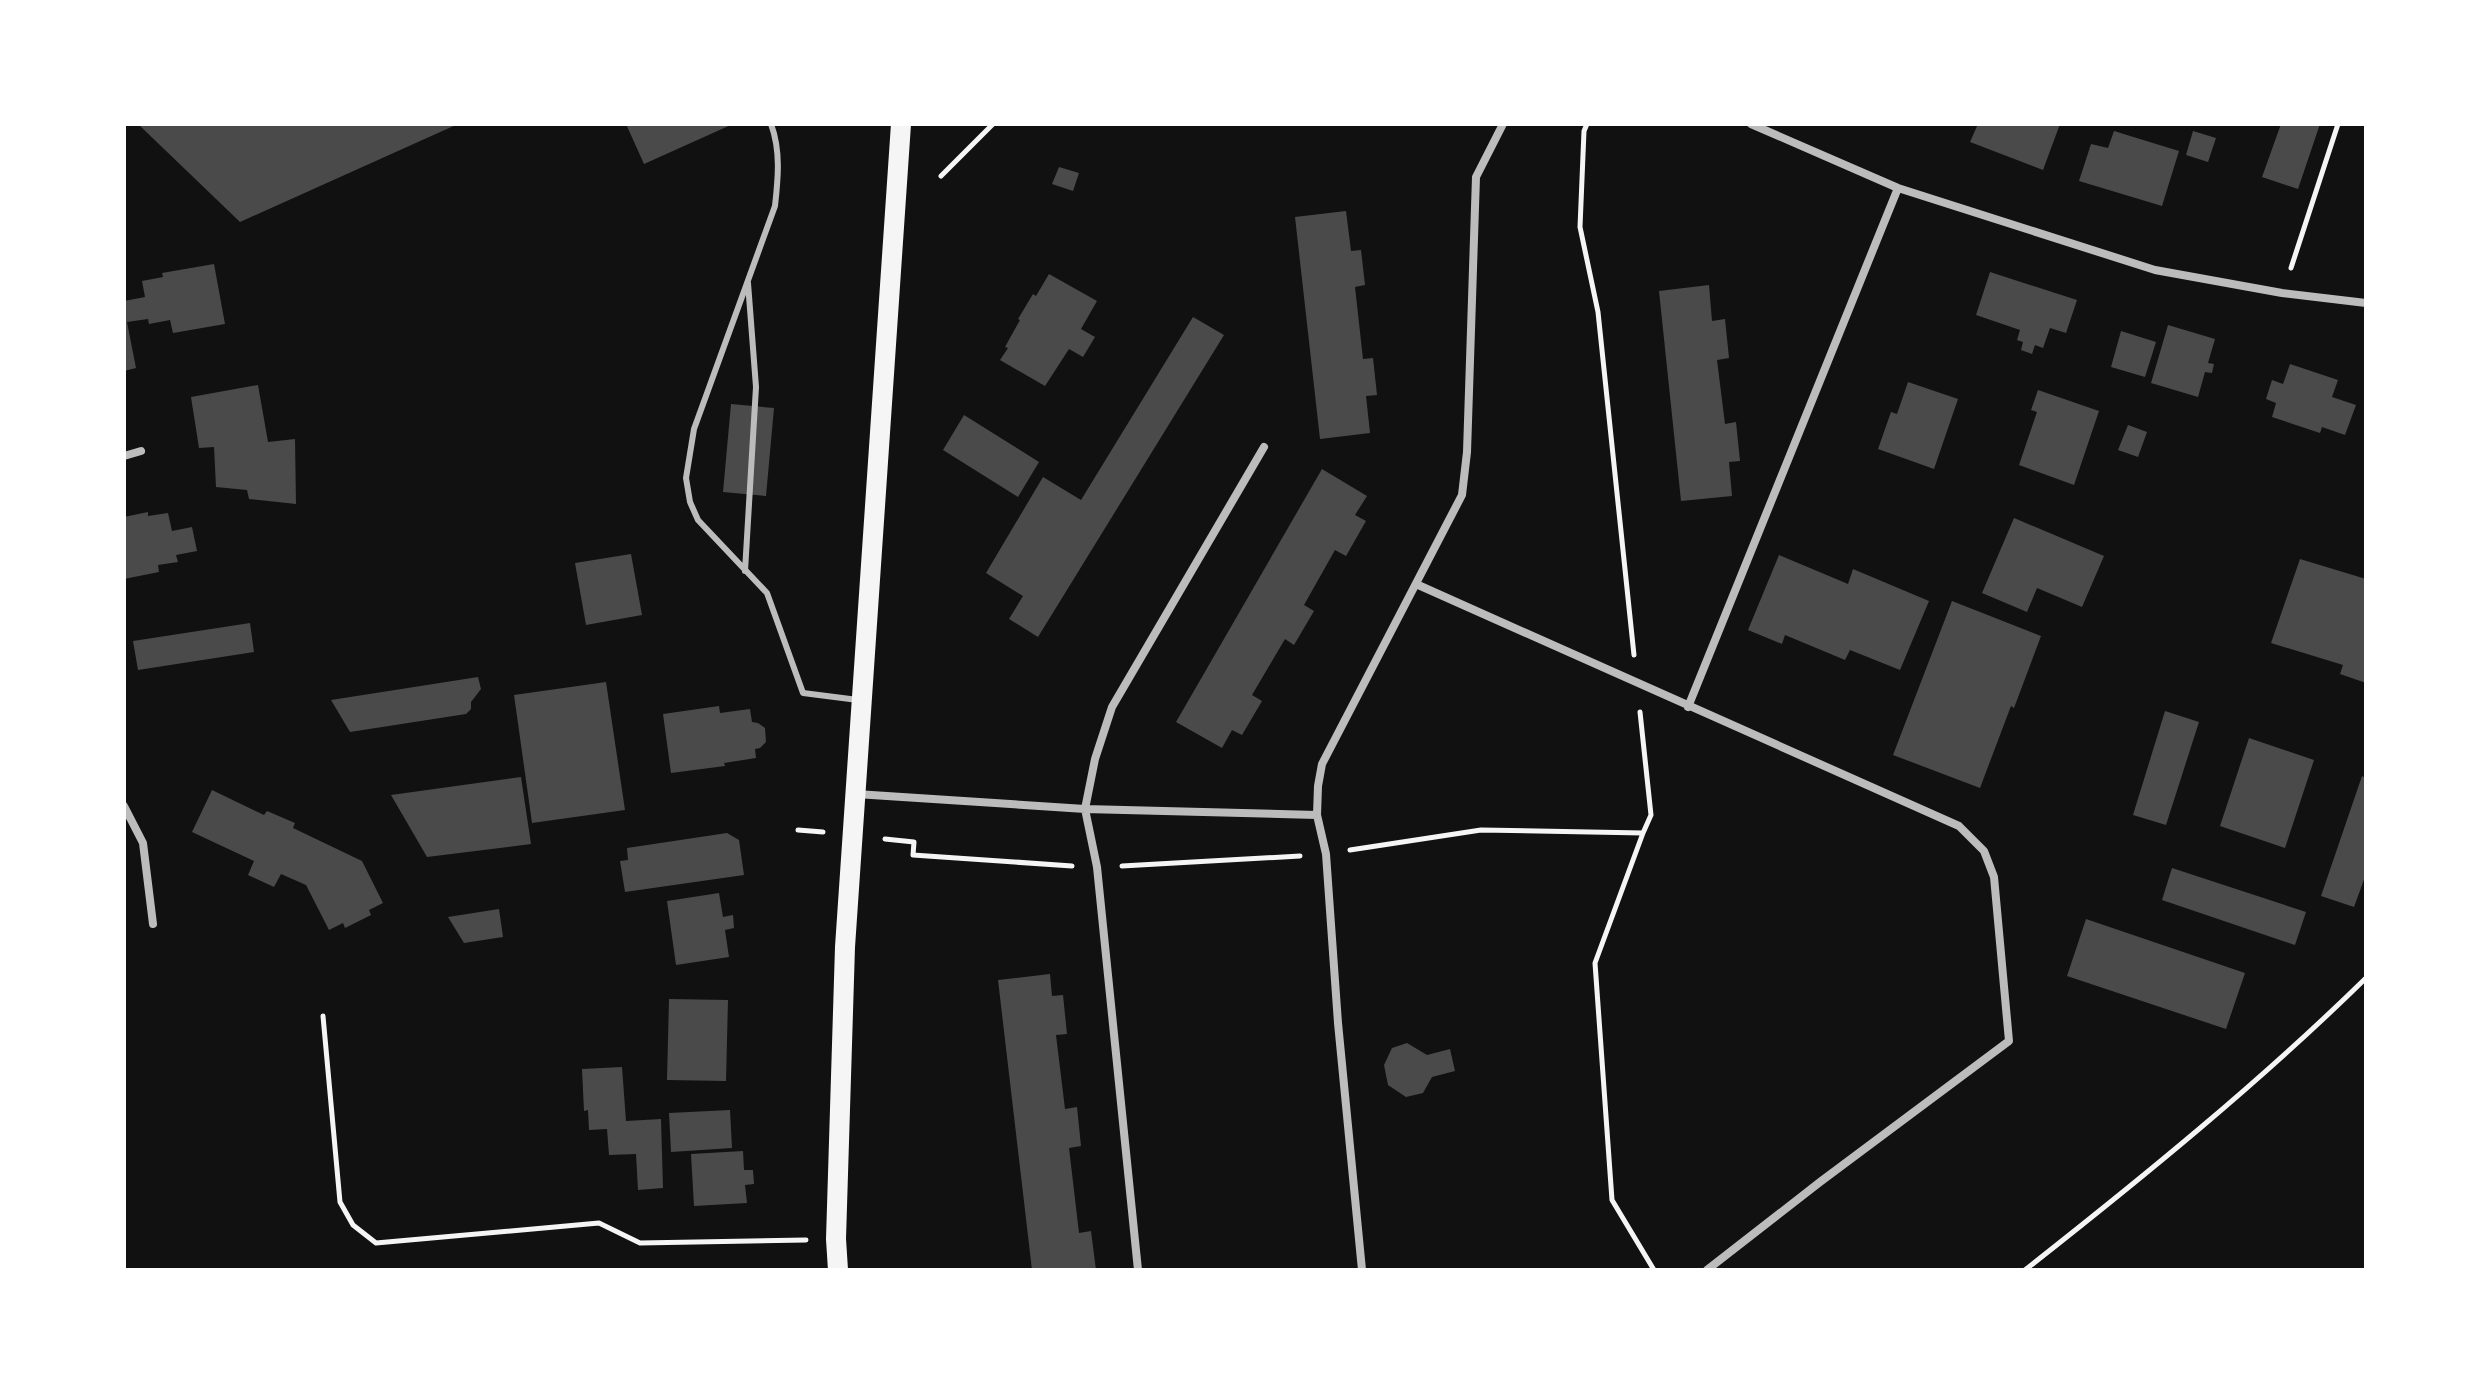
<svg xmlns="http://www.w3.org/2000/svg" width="2490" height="1394" font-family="'Titillium Web',sans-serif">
<rect width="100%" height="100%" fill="#111"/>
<!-- building -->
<path fill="#4a4a4a" d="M138,124H458L240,222Z
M626,124H733L644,164Z
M1978,124H2060L2043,170L1970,142Z
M2281,124H2320L2298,189L2262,177Z
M2114,131L2179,151L2162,206L2079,181L2091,144L2108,148Z
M2193,131L2216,138L2208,162L2186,155Z
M1059,167L1079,173L1073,191L1052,184Z
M1346,211L1351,251L1361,250L1365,285L1355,287L1363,359L1373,358L1377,395L1366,396L1370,433L1320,439L1295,217Z
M214,264L225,324L173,333L170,320L149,324L148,319L127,322L136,368L124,371V301L145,297L142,281L163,277L162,273Z
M1990,272L2077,300L2066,333L2050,328L2043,348L2035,345L2032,354L2021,350L2023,342L2017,340L2020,330L1976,315Z
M1049,274L1097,301L1081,329L1095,337L1083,357L1069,349L1045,386L1000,360L1008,348L1005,347L1020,320L1018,319L1033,294L1036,296Z
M1709,285L1712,321L1725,319L1729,358L1717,360L1725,424L1736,422L1740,461L1729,462L1732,496L1681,501L1659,291Z
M1193,317L1224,335L1038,637L1009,619L1023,596L986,573L1043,477L1081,500Z
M2168,325L2215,339L2208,363L2214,364L2212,373L2205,372L2198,397L2151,383Z
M2121,331L2156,342L2145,377L2111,367Z
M2290,364L2338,380L2332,397L2356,405L2345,435L2322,427L2320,433L2272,417L2276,403L2266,399L2272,380L2283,384Z
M1908,382L1958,399L1934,469L1878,449L1891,412L1897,414Z
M258,385L268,442L295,439L296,504L249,499L247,490L216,487L214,447L199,448L191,397Z
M2038,390L2099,411L2074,485L2019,465L2037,412L2031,410Z
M731,404L774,408L766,496L723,492Z
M964,415L1039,462L1018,497L943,450Z
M2128,425L2147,432L2138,457L2118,450Z
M1322,469L1367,496L1355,515L1366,521L1346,556L1335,550L1304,605L1314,611L1294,645L1285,639L1252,695L1262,701L1242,735L1232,730L1222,748L1176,722Z
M148,512V516L168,513L172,531L192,527L197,551L176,555L178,562L158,565L159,572L124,579V517Z
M2014,518L2104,556L2082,607L2037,588L2027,612L1982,593Z
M631,554L642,615L586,625L575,563Z
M1779,555L1848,584L1853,569L1929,601L1900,670L1850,650L1845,660L1785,635L1782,644L1748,630Z
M2300,559L2366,579V683L2340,674L2343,665L2271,643Z
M1952,601L2041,636L2014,708L2011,706L1980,788L1893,755Z
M250,623L254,652L138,670L133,641Z
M478,677L481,689L471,702V709L466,714L350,732L331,700Z
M606,682L625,810L532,823L514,695Z
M719,706L720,713L750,709L752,722L758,723L765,728L766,742L760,748L755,749L756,758L724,763L725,766L671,773L663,714Z
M2165,711L2199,722L2166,825L2133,815Z
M2249,738L2314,760L2285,848L2220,826Z
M2362,776L2366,778V874L2354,907L2321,896Z
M521,777L531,844L427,857L391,795Z
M212,790L264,815L267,811L295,823L293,828L362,861L383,903L369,910L371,915L345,928L343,923L329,930L306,885L281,874L274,887L248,875L254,861L192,832Z
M727,833L739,840L744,875L625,892L620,861L628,860L627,848Z
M2172,868L2306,912L2295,945L2162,900Z
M719,893L723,917L733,915L734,928L725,930L729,957L676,965L667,901Z
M499,909L503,937L464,943L448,917Z
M2086,919L2245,973L2226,1029L2067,976Z
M1050,974L1052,996L1063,995L1067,1034L1056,1035L1065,1109L1077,1107L1081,1146L1069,1148L1079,1233L1091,1231L1096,1270H1032L998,980Z
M669,999L728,1000L726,1081L667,1080Z
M1407,1043L1427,1055L1450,1049L1455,1071L1432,1077L1423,1093L1406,1097L1388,1085L1384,1065L1392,1048Z
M622,1067L626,1121L661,1119L663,1188L638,1190L636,1154L609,1155L607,1129L589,1130L588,1110L584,1111L582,1069Z
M730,1110L732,1148L671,1152L669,1113Z
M743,1151L744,1170H753L754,1184L745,1185L747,1203L694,1206L691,1154Z"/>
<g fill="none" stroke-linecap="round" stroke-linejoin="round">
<!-- path -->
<path stroke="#f5f5f5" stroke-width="5" d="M1587,124L1584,131L1580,227L1598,312L1634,655
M941,176L993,124
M2291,268L2338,124
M798,830L823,832
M1643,833L1595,963L1612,1200L1654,1270
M885,839L914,842L913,855L1072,866
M1350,850L1481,830L1643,833L1651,815L1640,712
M1122,866L1300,856
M323,1016L340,1202L353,1225L376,1243L599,1223L640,1243L806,1240
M2025,1270C2142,1178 2260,1082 2366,978"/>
<!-- service -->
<path stroke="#bcbcbc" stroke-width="6" d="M771,124C781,151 778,179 775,206L694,429L686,478L690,502L698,520L767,593L803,693L858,700
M745,571L756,387L748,283"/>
<!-- minor -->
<path stroke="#bcbcbc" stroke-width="8" d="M1751,124L1898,188L2155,270L2282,293L2366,303
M124,456L141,451
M1416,584L1959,826L1984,851L1994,877L2009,1041L1820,1182L1707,1270
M1688,707L1898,188
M856,794L1085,809L1317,815
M124,806L143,843L153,924
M1138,1270L1097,867L1085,809L1095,759L1112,707L1264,447
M1362,1270L1338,1023L1326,854L1317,815L1318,786L1322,764L1462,495L1467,452L1476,177L1503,124"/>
<!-- primary -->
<path stroke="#f5f5f5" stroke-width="20" d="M838,1270L836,1239L845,947L901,124"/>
</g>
<!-- border -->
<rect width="2490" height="1394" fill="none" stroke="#ffffff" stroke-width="252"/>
</svg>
